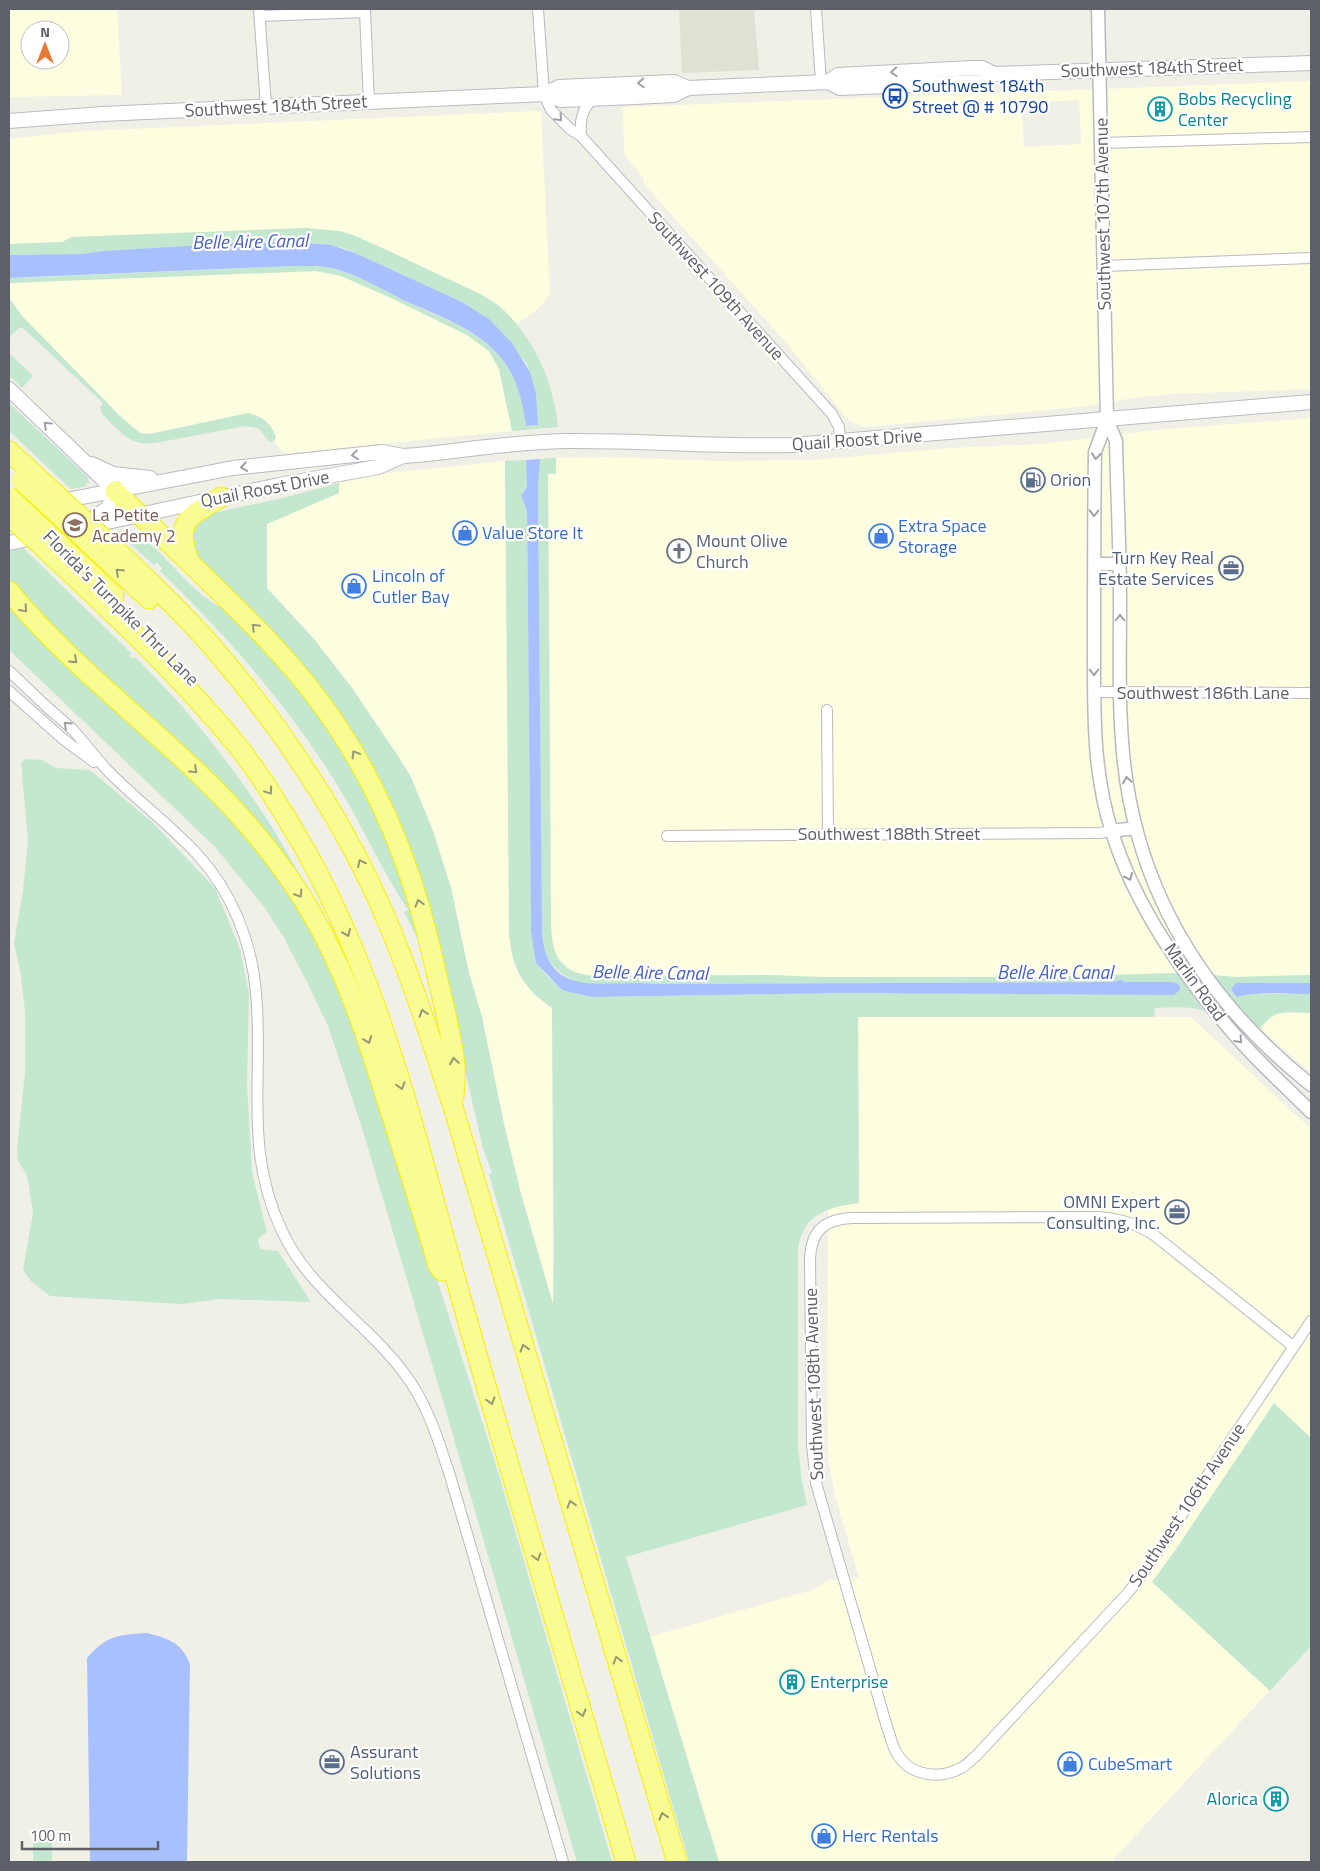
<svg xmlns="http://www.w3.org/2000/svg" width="1320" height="1871" font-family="'Titillium Web',sans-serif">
<rect width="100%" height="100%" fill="#f0f0e7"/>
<!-- commercial -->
<path fill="#fcfedf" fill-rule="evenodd" d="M9,9H117L122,95L9,97ZM30,30H60V60H30Z
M1311,81V389L1170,394L1134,398L1079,407L866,427L859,425L849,420L844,415L789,346L644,184V179L624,154L623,107ZM1079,100L1081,144L1024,147L1022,103Z
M539,111L541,112L550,294L539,308L517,324L499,305L468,288L373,244L339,231L305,228L72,237L62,242L9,244V139L84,131Z
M316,271L341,276L391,298L467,335L489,351L499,369L512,431L291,453L283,452L279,448L274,441L276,437L256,415L248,413L149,434L140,433L120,416L23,317L9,298V283Z
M1311,418V975L1236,977L1177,973L1037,977H822L770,975L597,976L578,973L570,969L558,958L554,951L552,941L551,925L548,474H556V458L605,457L718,461L813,460L951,448L1043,444L1154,430Z
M505,461L508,716L520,975L534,995L552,1008L553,1306L520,1191L504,1124L482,1017L469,973L451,888L433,831L411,777L398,756L352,688L314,639L267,588V524L339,493V483L379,474Z
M1282,1013H1311V1073L1264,1032L1262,1028L1267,1021L1275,1015Z
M858,1016L1191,1017L1292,1112L1311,1128V1646L1111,1862H719L650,1637L815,1589L828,1580L859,1578L835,1495L828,1460L827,1390L828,1208L859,1203Z"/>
<!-- education -->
<path fill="#e0e0d5" d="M679,9H754L759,70L682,73Z"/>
<!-- green -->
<path fill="#c4e7cf" d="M305,228L339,231L353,235C386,249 418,265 450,280C465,287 488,296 500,307C534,337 554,383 558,427L512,431L499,369L489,351L467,335L391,298L341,276L316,271L9,283V278H20L293,266C307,266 322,265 335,269C358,275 380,288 401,299C436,316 476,328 502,359C517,376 523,404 526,426L538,425L536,393L527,364L489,319L462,302L346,249C303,237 254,243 210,245C174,248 138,249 103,251L83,254L9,255V244L62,242L72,237Z
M9,298L23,317L120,416L140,433L150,434L248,413C262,416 271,423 276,437L274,441L270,442L258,428L245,426L156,443C129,447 120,431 102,414L100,407L103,403L23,328H19L9,338Z
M9,353L33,376L22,388L9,375Z
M9,403L89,478L88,480L90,483L86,484L87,486L71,489L9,431Z
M551,458H556V474H548L551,925C552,958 562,975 597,976L770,975L822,977H1038L1177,973L1205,1012C1191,1005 1171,1008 1155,1008L1154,1017H858L859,1203C828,1207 802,1214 798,1250V1447L802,1482L807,1505L626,1557L719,1862H689L489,1174L492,1173L483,1148L464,1066L384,796L196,554L190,545L193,525L208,514L283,498L339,483V493L267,524V588L314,639L352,688L398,756L411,777L433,831L451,888L469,973L482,1017L504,1124L520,1190L553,1304L554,1253L552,1008C523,987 512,970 509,933L505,461L526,460L527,487L522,493V498L527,511L531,932L538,965L547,976L564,991L592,997L848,993L1174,994L1180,989L1172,982H1125L1121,980L1111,982L654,984C634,981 612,986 592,985C571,983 551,970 544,950C539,936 541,905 541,888L538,468L540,459Z
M126,531C134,535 143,538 150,544C172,563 200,600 225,609L312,698L386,824L421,946L404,912L408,910C381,869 361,823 335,781C286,703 226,635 160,571L162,568L157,563L154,565L118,533Z
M23,548L125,647L131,653L129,656L133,659L135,657C210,731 267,810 316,905L9,585V551Z
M9,602L187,770L284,879L336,977L384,1112L496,1465L612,1862H577L443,1401L362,1128L328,1026L308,984L284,938L265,908L215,847L9,650Z
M26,759L42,760L56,768L90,770L152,822L215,888L240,949L249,994L247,1085L252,1172L267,1232L258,1239L260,1249L278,1251L311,1302L220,1299L181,1304L50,1296L31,1281L23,1270L33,1213L27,1175L18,1161L17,1148L25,1073V1011L20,970L14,944L23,890L28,841L21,762Z
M1212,975L1236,977L1311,975V983H1236L1231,989L1235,997L1252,994H1311V1013C1299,1013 1282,1010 1271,1017C1265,1021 1263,1027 1256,1030Z
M1274,1403L1311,1438V1646L1270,1691L1152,1582L1176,1549Z
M33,1839H52V1862H33Z"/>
<!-- water -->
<path fill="#a9c0fe" d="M298,242L331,245L355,253L462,302L489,319L512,343L530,372L536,393L538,425L526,426C523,404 517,377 502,359C477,328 436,315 401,299C380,288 358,275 335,269C322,265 307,266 293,266L9,278V255L82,254L103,251L238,243Z
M540,459L538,484L542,935C549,1003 610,978 654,984L1111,982L1121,980L1125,982H1174L1180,986V990L1174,995L848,993L592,997L564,991L560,988L536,963L531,932L527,511L521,495L527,487L526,460Z
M1236,983H1311V994C1287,994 1258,991 1236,997L1231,989Z
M147,1633C168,1638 182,1643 190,1664L187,1862H90L87,1658C107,1635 118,1635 147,1633Z"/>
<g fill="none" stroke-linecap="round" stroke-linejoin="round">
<!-- minor casing -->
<g stroke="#b9bac0" stroke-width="12">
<path id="minor" d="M259,9L266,107
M538,9L544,94L551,110L570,129L581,136L832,414L839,427L840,442
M816,9L821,82
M260,16L365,12L369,102
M581,136C580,122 581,109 593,99
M1102,143L1311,137
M1104,266L1311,258
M9,671C21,682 32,693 44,704C53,713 64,721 73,730C86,744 97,760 111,774C138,801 170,825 196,853C231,890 252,942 256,993C264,1078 243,1148 282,1231C309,1290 366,1322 404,1373C428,1404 439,1442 451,1479L563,1862
M9,691L63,739L94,762
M1094,692L1311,693
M827,710L828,835
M667,836L1100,833L1111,831
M1294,1347L1154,1235C1135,1223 1118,1218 1096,1217L853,1218C825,1219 811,1230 810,1259L812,1445L816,1483L887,1727C890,1735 892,1745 896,1752C909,1776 939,1780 961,1768C967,1765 971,1760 976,1756L1126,1595C1156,1559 1179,1518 1205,1479C1240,1426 1276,1374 1311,1321"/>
</g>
<!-- tertiary casing -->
<g stroke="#b9bac0" stroke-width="15">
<path id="tertiary" d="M1098,9L1107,420L1116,441C1117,494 1120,547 1120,600C1120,654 1118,709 1124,763C1139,897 1207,1002 1311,1085
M1107,420L1095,452C1094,519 1094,586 1094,653C1094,713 1093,774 1112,832C1134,904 1185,978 1234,1034C1258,1062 1285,1086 1311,1112
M1094,564H1119
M1111,831L1136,828"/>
</g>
<!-- secondary casing -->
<g stroke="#babbc2" stroke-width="16">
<path id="secondary" d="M828,82L838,75L972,68H982L994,74L1311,63
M544,94L559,87L674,82L688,88
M9,121L102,114L544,94L561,100L635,97L674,95L688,88L828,82L840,88L983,82L994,74
M9,389L115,491
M92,464L113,474L150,478
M14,510L233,468L382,452L403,456
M85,524L108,508L115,491
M9,543L279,485L378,467L403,456L417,455C466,450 515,442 564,441C640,440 716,447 792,445L1311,402"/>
</g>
<!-- motorway casing -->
<g stroke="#f6f102" stroke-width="21">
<path id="motorway" d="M9,451L37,477
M115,491C152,527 190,562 226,598C260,631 292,664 320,702C378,780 413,868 434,963C441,995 452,1033 455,1066C456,1076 455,1086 454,1096
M110,544C150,582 191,620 226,663C282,730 332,804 370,883C405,956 429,1033 454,1110L677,1862
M93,547L149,599
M74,558L114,596
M58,561C122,621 185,681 240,749C261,776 279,805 296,834C381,976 416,1140 461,1298C514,1486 571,1674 626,1862
M189,561C174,519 190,517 221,497
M9,591C79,677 174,740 247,824C281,863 311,907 333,954C356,1002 372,1053 388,1104C405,1157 422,1211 438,1265L442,1271"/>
</g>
<!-- minor -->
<use href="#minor" stroke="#fff" stroke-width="10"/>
<!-- tertiary -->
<use href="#tertiary" stroke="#fff" stroke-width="12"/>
<!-- secondary -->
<use href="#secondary" stroke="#fff" stroke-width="14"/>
<!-- motorway -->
<use href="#motorway" stroke="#f8fc92" stroke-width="19"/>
<!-- motorway-bridge casing -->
<g stroke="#f6f102" stroke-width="21" stroke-linecap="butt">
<path id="motorway-bridge" d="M37,477L110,544
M21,480L93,547
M9,497L74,558
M9,516L58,561"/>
</g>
<!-- motorway-bridge -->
<use href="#motorway-bridge" stroke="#f8fc92" stroke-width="19"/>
</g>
<!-- one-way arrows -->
<defs><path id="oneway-chevron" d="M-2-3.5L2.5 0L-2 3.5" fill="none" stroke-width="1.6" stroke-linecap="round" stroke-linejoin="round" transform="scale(1.25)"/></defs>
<g stroke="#9ea0a4">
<use href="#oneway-chevron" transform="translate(894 72) rotate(177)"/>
<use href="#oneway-chevron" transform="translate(641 83) rotate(177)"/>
<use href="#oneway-chevron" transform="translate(559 118) rotate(47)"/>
<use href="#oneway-chevron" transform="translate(47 425) rotate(-136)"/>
<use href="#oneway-chevron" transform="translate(355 455) rotate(173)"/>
<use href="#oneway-chevron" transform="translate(1096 456) rotate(96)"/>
<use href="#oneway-chevron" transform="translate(244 467) rotate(172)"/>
<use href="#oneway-chevron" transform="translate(1094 513) rotate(91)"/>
<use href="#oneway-chevron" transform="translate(1120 618) rotate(-90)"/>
<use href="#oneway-chevron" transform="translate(1094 672) rotate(90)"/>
<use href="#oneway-chevron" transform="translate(67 725) rotate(-137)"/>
<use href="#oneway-chevron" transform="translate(1127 780) rotate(-99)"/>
<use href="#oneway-chevron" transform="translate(1129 877) rotate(66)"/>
<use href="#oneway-chevron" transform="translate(1239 1040) rotate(48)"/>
</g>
<g stroke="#949776">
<use href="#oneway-chevron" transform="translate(119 572) rotate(-137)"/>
<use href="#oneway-chevron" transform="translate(24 609) rotate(49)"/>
<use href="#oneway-chevron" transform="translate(255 627) rotate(-135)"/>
<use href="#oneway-chevron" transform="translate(74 660) rotate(43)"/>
<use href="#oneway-chevron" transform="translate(355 754) rotate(-121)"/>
<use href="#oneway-chevron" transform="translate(194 770) rotate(43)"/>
<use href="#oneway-chevron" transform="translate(269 791) rotate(56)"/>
<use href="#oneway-chevron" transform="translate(361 863) rotate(-116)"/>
<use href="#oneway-chevron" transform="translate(299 894) rotate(58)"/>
<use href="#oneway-chevron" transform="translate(419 903) rotate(-106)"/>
<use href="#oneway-chevron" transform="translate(347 933) rotate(67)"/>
<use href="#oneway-chevron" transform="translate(423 1013) rotate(-108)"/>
<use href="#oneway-chevron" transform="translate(368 1040) rotate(70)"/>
<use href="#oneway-chevron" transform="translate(454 1061) rotate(-99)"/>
<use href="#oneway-chevron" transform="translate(401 1086) rotate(74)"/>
<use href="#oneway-chevron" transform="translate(524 1348) rotate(-107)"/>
<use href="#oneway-chevron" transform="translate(491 1401) rotate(74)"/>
<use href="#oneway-chevron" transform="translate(571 1504) rotate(-107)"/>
<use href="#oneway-chevron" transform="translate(537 1557) rotate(74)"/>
<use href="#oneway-chevron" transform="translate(617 1660) rotate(-107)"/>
<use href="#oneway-chevron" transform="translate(582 1713) rotate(74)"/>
<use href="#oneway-chevron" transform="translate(663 1816) rotate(-107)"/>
</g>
<!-- icons -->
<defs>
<g id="bus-ring" transform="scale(1.25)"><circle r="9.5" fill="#fff" stroke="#1a4fb4" stroke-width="1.5"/><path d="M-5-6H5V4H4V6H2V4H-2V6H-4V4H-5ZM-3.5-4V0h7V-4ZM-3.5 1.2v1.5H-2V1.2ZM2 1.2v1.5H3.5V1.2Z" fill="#1a4fb4"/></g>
<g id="building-ring" transform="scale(1.25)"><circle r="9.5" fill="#fff" stroke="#0f9aa8" stroke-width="1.5"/><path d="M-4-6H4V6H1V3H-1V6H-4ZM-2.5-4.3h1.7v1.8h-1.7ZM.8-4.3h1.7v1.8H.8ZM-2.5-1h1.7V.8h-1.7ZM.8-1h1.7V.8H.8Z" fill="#0f9aa8"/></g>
<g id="fuel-ring" transform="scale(1.25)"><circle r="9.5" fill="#fff" stroke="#5c6f8a" stroke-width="1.5"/><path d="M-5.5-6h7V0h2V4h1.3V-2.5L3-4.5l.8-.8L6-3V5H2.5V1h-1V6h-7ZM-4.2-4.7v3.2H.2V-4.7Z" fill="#5c6f8a"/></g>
<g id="school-ring" transform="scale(1.25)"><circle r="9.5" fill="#fff" stroke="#8d6e63" stroke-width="1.5"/><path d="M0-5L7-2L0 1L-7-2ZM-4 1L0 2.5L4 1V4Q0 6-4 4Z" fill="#8d6e63"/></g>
<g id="shop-ring" transform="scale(1.25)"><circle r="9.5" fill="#fff" stroke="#3f7fe0" stroke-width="1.5"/><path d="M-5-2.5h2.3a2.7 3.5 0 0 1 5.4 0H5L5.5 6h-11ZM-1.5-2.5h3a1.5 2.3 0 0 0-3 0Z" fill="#3f7fe0"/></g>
<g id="church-ring" transform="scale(1.25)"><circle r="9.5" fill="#fff" stroke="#6b7280" stroke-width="1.5"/><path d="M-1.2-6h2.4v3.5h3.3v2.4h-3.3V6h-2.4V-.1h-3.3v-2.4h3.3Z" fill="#6b7280"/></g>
<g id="office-ring" transform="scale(1.25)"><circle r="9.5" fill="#fff" stroke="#5c6f8a" stroke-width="1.5"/><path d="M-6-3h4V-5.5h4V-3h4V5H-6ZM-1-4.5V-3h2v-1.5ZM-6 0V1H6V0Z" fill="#5c6f8a"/></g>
</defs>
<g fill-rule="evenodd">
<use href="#bus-ring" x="895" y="96"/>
<use href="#building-ring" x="1160" y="109"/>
<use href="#fuel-ring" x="1033" y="480"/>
<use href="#school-ring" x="75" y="525"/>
<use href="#shop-ring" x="465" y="533"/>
<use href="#shop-ring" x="881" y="536"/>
<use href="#church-ring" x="679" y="551"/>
<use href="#office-ring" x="1231" y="568"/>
<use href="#shop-ring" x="354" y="586"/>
<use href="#office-ring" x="1177" y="1212"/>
<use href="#building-ring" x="792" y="1682"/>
<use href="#office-ring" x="332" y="1762"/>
<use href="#shop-ring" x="1070" y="1764"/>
<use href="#building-ring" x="1276" y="1799"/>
<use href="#shop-ring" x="824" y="1836"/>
</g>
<g text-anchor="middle" stroke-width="4.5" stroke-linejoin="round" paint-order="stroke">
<!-- street labels -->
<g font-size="18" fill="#5e6067" stroke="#fff">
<text transform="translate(1152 68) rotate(-2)" y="6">Southwest 184th Street</text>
<text transform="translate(276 106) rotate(-3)" y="6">Southwest 184th Street</text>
<text transform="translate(1103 214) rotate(-91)" y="6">Southwest 107th Avenue</text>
<text transform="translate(716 286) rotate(48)" y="6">Southwest 109th Avenue</text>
<text transform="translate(857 440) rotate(-4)" y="6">Quail Roost Drive</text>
<text transform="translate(265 489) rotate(-11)" y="6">Quail Roost Drive</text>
<text transform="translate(121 608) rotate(45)" y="6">Florida's Turnpike Thru Lane</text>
<text x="1203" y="699">Southwest 186th Lane</text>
<text x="889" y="840">Southwest 188th Street</text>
<text transform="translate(1195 982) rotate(54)" y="6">Marlin Road</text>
<text transform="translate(814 1384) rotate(-92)" y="6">Southwest 108th Avenue</text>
<text transform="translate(1187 1505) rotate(-56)" y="6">Southwest 106th Avenue</text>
</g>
<!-- transit labels -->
<g font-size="18" fill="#164399" stroke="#fff" text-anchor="start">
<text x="912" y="92">Southwest 184th<tspan x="912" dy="21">Street @ # 10790</tspan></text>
</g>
<!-- culture labels -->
<g font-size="18" fill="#0d838f" stroke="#fff" text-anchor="start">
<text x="1178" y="105">Bobs Recycling<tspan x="1178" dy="21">Center</tspan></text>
<text x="810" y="1688">Enterprise</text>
<text x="1258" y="1805" text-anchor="end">Alorica</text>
</g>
<!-- service labels -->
<g font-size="18" fill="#4e5e75" stroke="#fff" text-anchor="start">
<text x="1050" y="486">Orion</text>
<text x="1214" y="564" text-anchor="end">Turn Key Real<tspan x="1214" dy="21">Estate Services</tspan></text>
<text x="1160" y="1208" text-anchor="end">OMNI Expert<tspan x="1160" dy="21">Consulting, Inc.</tspan></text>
<text x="350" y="1758">Assurant<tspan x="350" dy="21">Solutions</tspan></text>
</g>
<!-- education labels -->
<g font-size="18" fill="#785e54" stroke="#fff" text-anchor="start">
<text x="92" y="521">La Petite<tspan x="92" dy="21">Academy 2</tspan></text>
</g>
<!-- shop labels -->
<g font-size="18" fill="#366cbe" stroke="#fff" text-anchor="start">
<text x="898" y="532">Extra Space<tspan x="898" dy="21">Storage</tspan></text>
<text x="482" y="539">Value Store It</text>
<text x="372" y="582">Lincoln of<tspan x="372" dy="21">Cutler Bay</tspan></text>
<text x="1088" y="1770">CubeSmart</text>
<text x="842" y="1842">Herc Rentals</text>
</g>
<!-- worship labels -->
<g font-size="18" fill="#5b616d" stroke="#fff" text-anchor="start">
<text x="696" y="547">Mount Olive<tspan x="696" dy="21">Church</tspan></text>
</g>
<!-- water labels -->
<g font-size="19" font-style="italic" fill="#4a61c4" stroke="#fff">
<text transform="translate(250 241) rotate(-1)" y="7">Belle Aire Canal</text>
<text transform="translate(650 972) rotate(1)" y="7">Belle Aire Canal</text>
<text x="1055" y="979">Belle Aire Canal</text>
</g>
</g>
<!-- border -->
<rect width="1320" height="1871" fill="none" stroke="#5e6067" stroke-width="20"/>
<!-- north arrow -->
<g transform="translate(45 45)"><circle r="24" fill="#ffffff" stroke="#bfbfc2"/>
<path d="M0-4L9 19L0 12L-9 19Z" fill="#e87835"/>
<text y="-8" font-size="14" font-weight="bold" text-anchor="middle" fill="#5e6067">N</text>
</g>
<!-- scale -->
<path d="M22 1841v8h136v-8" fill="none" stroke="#5e6067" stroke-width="2.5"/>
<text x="30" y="1841" font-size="15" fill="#5e6067" stroke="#ffffff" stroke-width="4" paint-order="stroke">100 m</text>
</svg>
